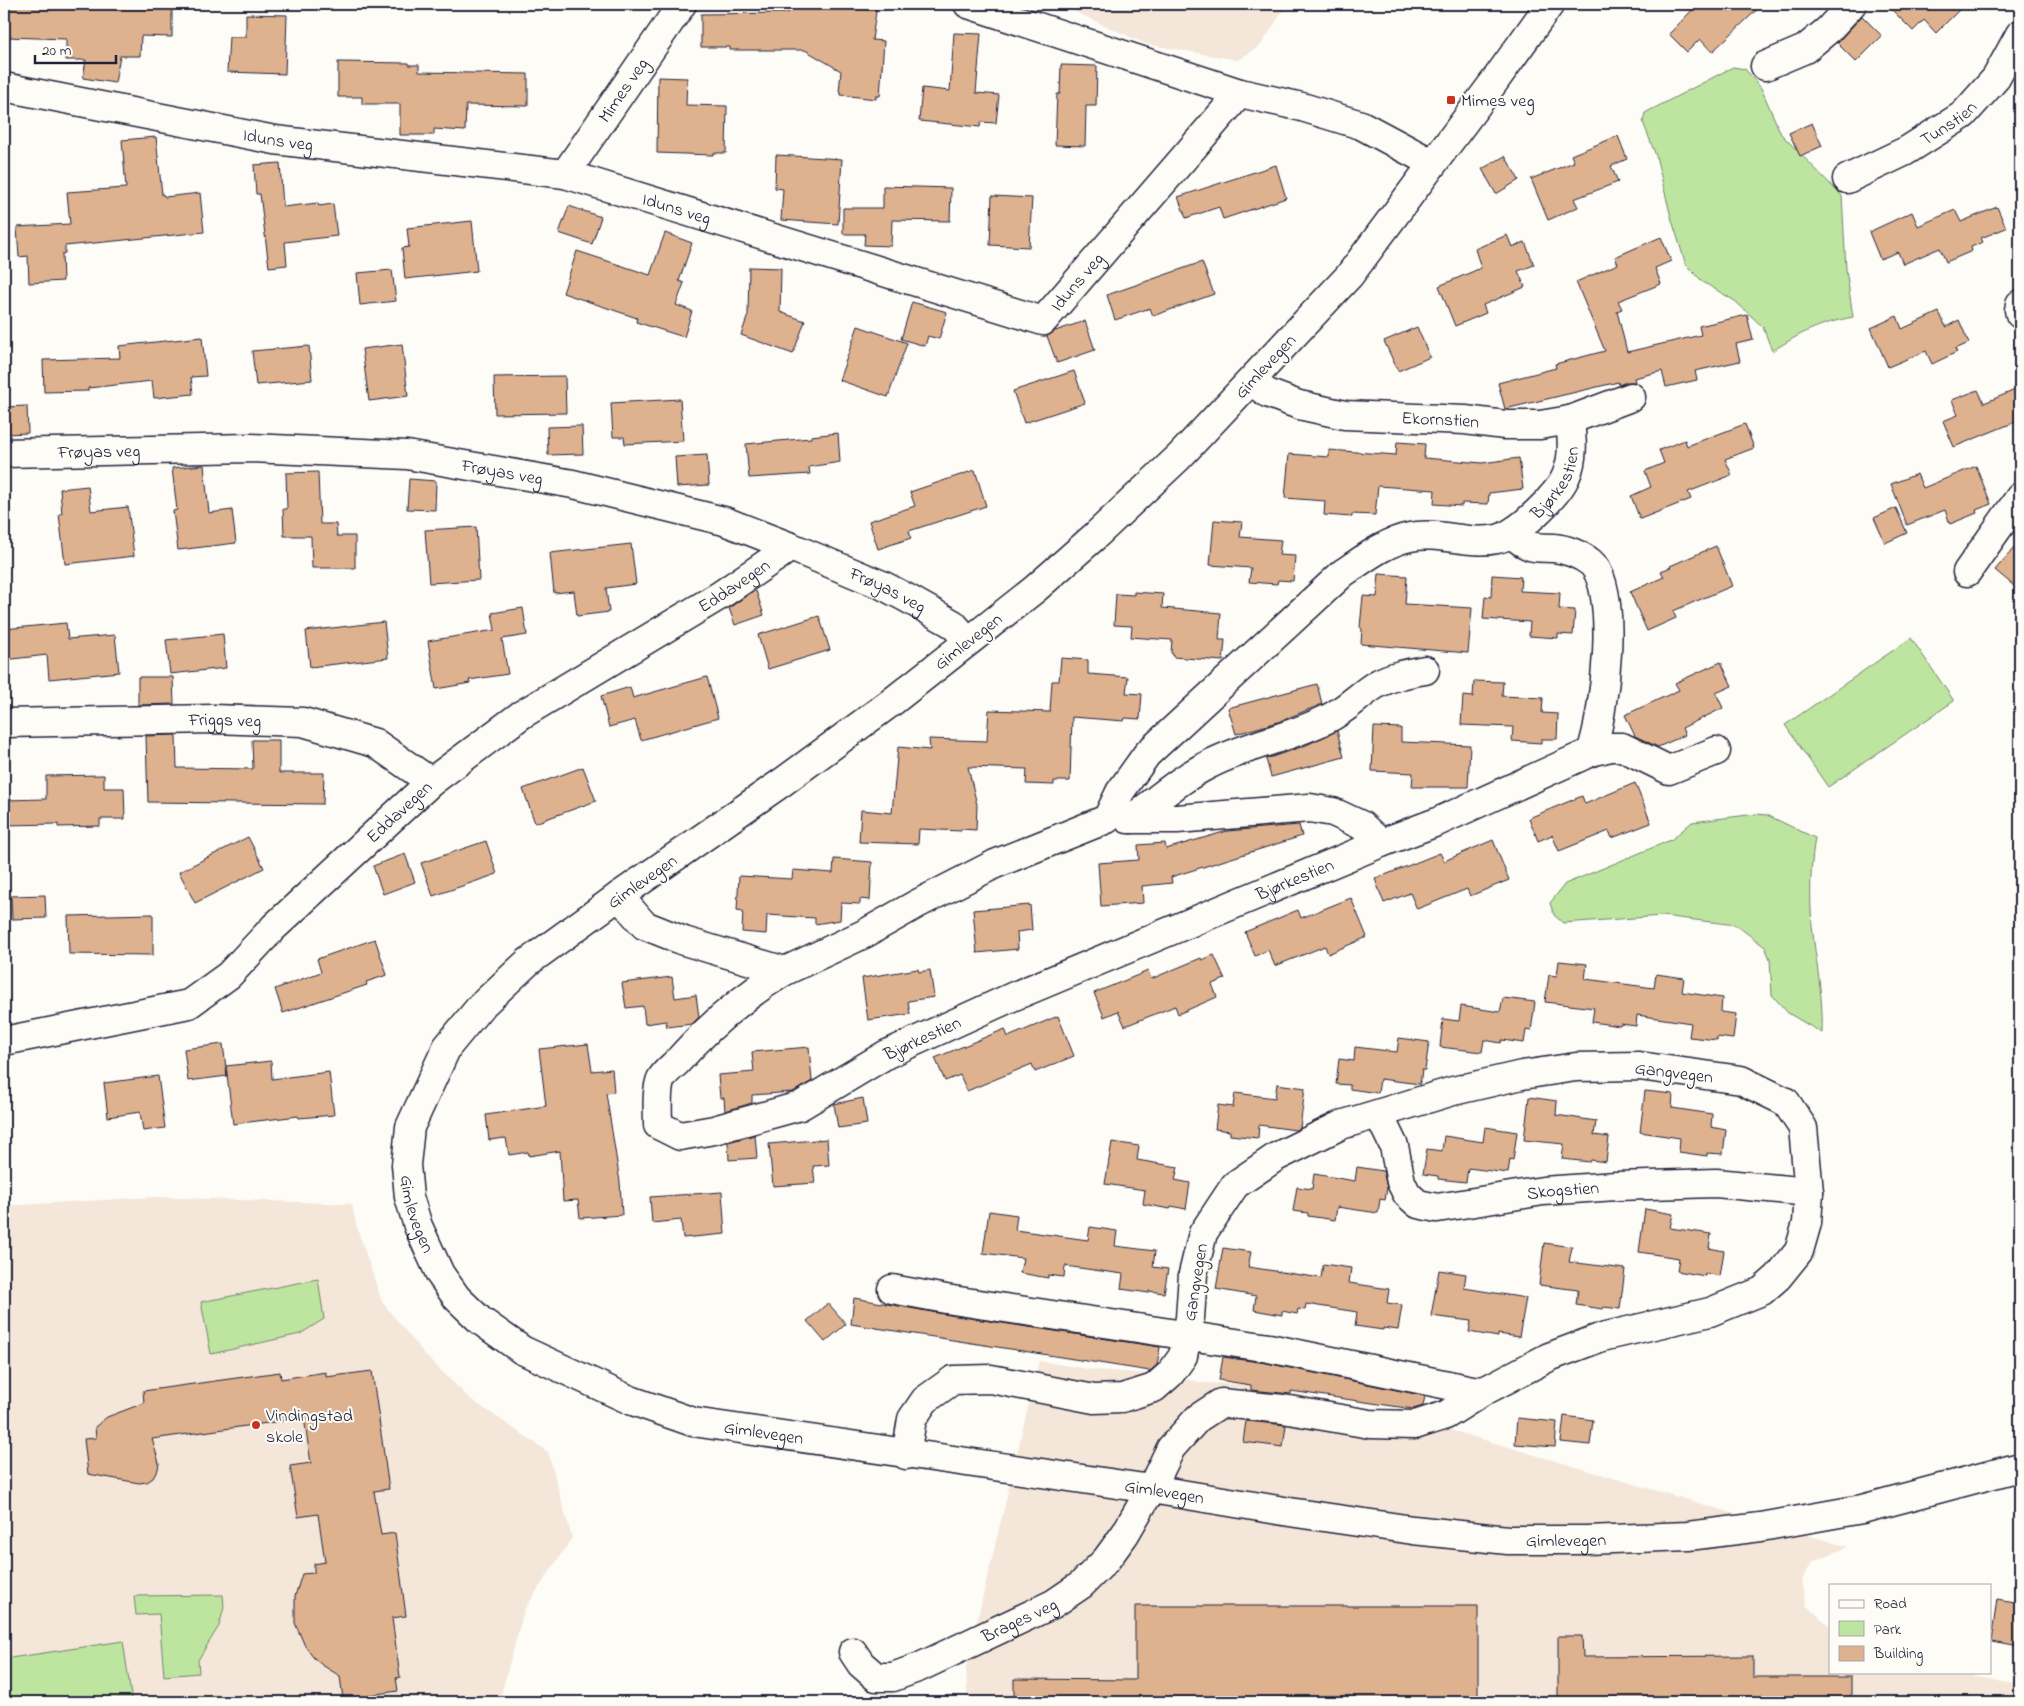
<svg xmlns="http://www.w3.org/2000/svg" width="2024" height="1706" font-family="'Indie Flower',sans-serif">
<rect width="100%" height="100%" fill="#fdfcf7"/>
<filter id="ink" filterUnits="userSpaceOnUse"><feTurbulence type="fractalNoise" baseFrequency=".02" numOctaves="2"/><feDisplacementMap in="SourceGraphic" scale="10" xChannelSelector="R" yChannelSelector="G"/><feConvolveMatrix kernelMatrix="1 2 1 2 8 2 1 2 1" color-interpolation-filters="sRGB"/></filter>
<g filter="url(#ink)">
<!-- built -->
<path fill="#f4e6d8" d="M1058,4H1287L1261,45L1238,60L1146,44Z
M153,1197L352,1204L356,1225L382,1302L426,1356L469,1398L548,1452L572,1538L524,1610L499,1702H4V1206Z
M1039,1361L1093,1370L1167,1375L1203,1383L1253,1384L1423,1422L1848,1547L1813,1561L1801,1582L1807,1606L1830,1626V1672H1948L2020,1684V1702H968L966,1668Z"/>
<!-- green -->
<path fill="#bee59f" stroke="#70846d" d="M1733,67L1745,69L1761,88L1781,134L1842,196L1846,269L1853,317C1817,324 1803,332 1772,351L1763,327L1735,301L1703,282L1686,265L1671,217L1656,156L1643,122L1645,113Z
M1911,638L1954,701L1828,787L1785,725Z
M1756,814L1767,815L1815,838C1811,862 1810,886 1811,911C1813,952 1824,991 1822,1033L1788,1013L1772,995L1770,959L1765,947L1736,925L1662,916L1563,923L1554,915L1550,903L1565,884L1671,840L1692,822Z
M318,1279L324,1319L300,1334L211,1354L201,1302Z
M223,1595L224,1607L219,1626L198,1660L199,1673L164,1676L159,1614L136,1615L134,1596Z
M123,1641L132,1702H4V1659Z"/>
<!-- building -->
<path fill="#dfb28f" stroke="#22223b" d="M8,4L172,5V37L141,36L140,56H120L115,83L83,78L86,60H66V39L7,37Z
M843,4H877L872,40L884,41L880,96H876V99L841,95V92H839L841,71L805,50H730V47H701V14L788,13V8L842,9Z
M1698,4H1763L1712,52L1700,39L1687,52L1669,34Z
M1886,4H1965L1936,33L1924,20L1913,31Z
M246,14L287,15L285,74L227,72L229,37H246Z
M1862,16L1882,36L1856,62L1837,43Z
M954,33L981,34L976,93L999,95L996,123L981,122L980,127L919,121L922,88L950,91Z
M338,62L409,63V65H419V72L528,74V106L466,105L465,131L434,129V135H400V104H362V97H338Z
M1061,65L1097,66L1096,106H1086L1085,146L1055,145L1057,94H1060Z
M658,77L687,78L686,105L727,106L726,153H713V155L657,153Z
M1812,123L1822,146L1800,156L1789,133Z
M1618,136L1627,159L1611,166L1618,182L1574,199L1578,207L1548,220L1531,179L1574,162L1571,155Z
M156,137L162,195H164L165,197L200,193L204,232L65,246V253L62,254L63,281L29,283L28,256L19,257L17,227L70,224L67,192L126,188L122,140Z
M776,155L842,159L838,224L781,220L783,189L775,188Z
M1505,156L1519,180L1496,194L1482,169Z
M280,163L283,207L318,203L319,206L333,204L337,236L285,242L287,265L269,267L260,194H256L254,165Z
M1276,165L1286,198L1223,219L1219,207L1186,218L1178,197Z
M883,186L951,188L950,221L892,220L891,246L864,245L865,234H843V208H883Z
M992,196L1032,198L1029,247L990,245Z
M569,206L601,217L592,244L559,233Z
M1997,207L2006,228L1981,238L1983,242L1971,247L1972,251L1946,262L1940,248L1903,264L1898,252L1880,259L1869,232L1912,212L1918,226L1955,210L1961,222Z
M472,221L477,271L405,279L402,248L409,247L407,228Z
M665,233L692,243L679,281L684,283L676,305L692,311L684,337L636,322L637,318L563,293L577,251L650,275Z
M1507,235L1512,247L1525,242L1534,265L1518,271L1525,287L1483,305L1486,313L1455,326L1439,286L1481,268L1475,249Z
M1661,237L1671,261L1655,268L1661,284L1618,301L1622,309L1617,311L1627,352L1701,335L1699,326L1747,315L1753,340L1736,344L1740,361L1695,371L1697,380L1666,387L1662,371L1634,378L1635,382H1626L1619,385L1618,382L1505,409L1498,383L1556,368L1555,364L1605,351L1576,282L1618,264L1615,257Z
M1202,262L1214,294L1153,316L1150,308L1115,320L1107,295Z
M749,267L781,268L780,312L805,321L793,354L741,335L748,315Z
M392,270L396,301L360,305L357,273Z
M912,302L947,312L939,339L928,336L925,346L901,339Z
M1939,312L1946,327L1959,320L1969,343L1955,349L1957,352L1932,364L1926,351L1888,367L1871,328L1897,316L1902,329Z
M1085,321L1095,350L1057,363L1047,336L1055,331Z
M858,326L907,343L888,397L839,380Z
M1417,327L1430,357L1398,371L1384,341Z
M202,337L206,376L191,377L193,394L154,398L152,381L88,388V391L44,392L43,360L120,358L119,346Z
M402,344L408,396L369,401L362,349Z
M309,346L312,380L256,385L252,351Z
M1074,371L1085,403L1024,423L1013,391Z
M565,376L566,413L495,414L494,377Z
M2020,388V420L1954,447L1943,421L1958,415L1952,400L1978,390L1984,403Z
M680,399L683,441L625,444L624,437H613L611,403Z
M27,406L28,433L4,434V407Z
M1745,424L1754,448L1725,459L1732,475L1688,492L1691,499L1640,519L1631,496L1651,487L1645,471L1664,463L1659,450L1685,440L1687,446Z
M582,426L583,454L548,455L547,427Z
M838,433L840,462L809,467L810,474L749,478L746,444L811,438V436Z
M1397,442L1425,444L1424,458L1482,463L1519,458L1523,489L1489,493L1488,504L1462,503V506L1434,504L1435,490L1378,486L1375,515L1352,514V517L1324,515L1325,501L1285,498L1289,454L1329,457V450L1396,455Z
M707,455L709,485L677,487L675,457Z
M204,465L209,513L232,510L236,543L178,550L173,511L177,510L172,468Z
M1976,466L1991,504L1976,510L1977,513L1950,524L1945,510L1907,525L1891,484L1917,474L1923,488Z
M975,470L986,506L909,531L911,538L878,549L869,521L915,506L910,492Z
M318,472L320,524H336L337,536H355V568H312L311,536H284L283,509H287L286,473Z
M409,479L436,481L435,510L407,509Z
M88,486L91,511L128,507L134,556L65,564L59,514H62L60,489Z
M1896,508L1907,533L1885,543L1874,518Z
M1214,520L1242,522L1240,537L1281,540L1279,555L1295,556L1293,581L1278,580L1277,584L1249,582L1251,568L1210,565Z
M476,527L479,580L429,583L425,530Z
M2020,541V591L1995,570Z
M631,544L636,584L606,588L609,612L577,616L574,591L554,593L550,553Z
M1716,546L1732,586L1673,611L1676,618L1647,631L1630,592L1664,577L1661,571L1671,567L1670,566Z
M1379,574L1407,576L1405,604L1472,608L1468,653L1361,644L1362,629L1360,627L1363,596L1377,597Z
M1492,575L1521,577L1520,591L1560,593L1559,609L1575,610L1573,635L1558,634V638L1529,636L1530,622L1483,619L1485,596L1491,597Z
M753,591H756L764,615L735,625L729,608Z
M1134,592L1163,594L1162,608L1221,613L1219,640H1225L1223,661L1173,657V654L1171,653L1172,640L1131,637L1132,626L1114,625L1116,594L1134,595Z
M523,608L527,635L502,639L508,674L469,680L470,683L436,689L428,641L495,630L492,613Z
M819,616L830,650L768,669L758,635Z
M384,622L388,658L310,667L306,631Z
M66,623L68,639L115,635L119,672L49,679L47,655L4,660V629Z
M223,634L226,668L170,674L166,640Z
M1061,658L1088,660V674L1128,677L1126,693L1142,694L1140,719L1125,718L1124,721L1072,717L1070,781H1054V785L1026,784L1027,769L968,767L977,805L976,830L961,829V831L919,829L918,844L859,842L861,810L892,813L898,747L930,750L929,739L987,741L989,710L1050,712L1052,681H1059Z
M1721,662L1732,686L1716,693L1723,708L1682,728L1685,735L1658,747L1635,736L1625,715L1679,690L1675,683Z
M138,677H173L174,704L138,705Z
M707,677L718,718L641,740L635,720L609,727L601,696L630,687L633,698Z
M1474,681L1503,682L1502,696L1543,698L1542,713L1558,714L1557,739H1541V743L1512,741L1513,727L1461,725L1463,696L1473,697Z
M1317,684L1322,704L1278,722L1236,734L1228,708Z
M1374,727L1401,728V742L1470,745L1468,787H1412L1413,773L1372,771Z
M1337,731L1344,757L1271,777L1266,759L1304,746Z
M174,735L176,736L177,768L253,769L252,740H279V773H324L323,804L148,802L146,736Z
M583,767L596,801L535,823L523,789Z
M104,775V788H124L125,819H100V826L58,827V824L4,825V800L46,799V776Z
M1635,783L1651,823L1612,838L1609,831L1559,851L1552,835L1538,841L1529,818L1582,796L1585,804Z
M1299,825L1302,836L1171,877L1172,883L1142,886L1143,903L1101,906L1098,863L1139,860L1138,845L1165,843L1166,849L1227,831Z
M248,837L264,868L195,903L179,872Z
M1493,840L1509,880L1470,896L1467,889L1417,909L1410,893L1384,903L1375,879L1440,853L1444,861Z
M486,841L497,874L433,896L421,863Z
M405,854L415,882L383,894L373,866Z
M834,859L872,862L870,900L860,899V904L841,903L840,920L815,924V918L767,915L766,934L742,932L743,911L737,910L739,876L792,879L793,870L833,873Z
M45,895L46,918L12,919L11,896Z
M1351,898L1367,937L1328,954L1325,946L1275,966L1268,950L1255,956L1245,932L1298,910L1301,918Z
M1030,905L1032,930L1017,932L1018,949L977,953L973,910Z
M153,914V955L69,954L68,916Z
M375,939L387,975L366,982L367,985L283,1013L275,989L321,972L317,959Z
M1214,955L1225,979L1212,984L1217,997L1178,1014L1175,1006L1125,1026L1118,1011L1104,1017L1103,1014L1094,993L1148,971L1151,979L1201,958L1202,960Z
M1559,961L1587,964L1585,979L1654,988L1656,974L1684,978L1682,992L1722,998L1721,1012L1736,1014L1733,1039L1717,1037V1040L1689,1037L1691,1023L1637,1015L1636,1026L1621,1024L1620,1026L1592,1022L1594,1008L1545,1002L1549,975L1557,976Z
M918,969L919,972L930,970L934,997L908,1001L910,1014L868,1020L862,978Z
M672,977L675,998L696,995L699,1017L692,1024L667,1027L666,1021L645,1024L643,1006L626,1008L622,983Z
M1503,998L1535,1002L1531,1031L1526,1030L1524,1043L1502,1040L1501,1043L1484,1040L1482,1052L1440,1047L1443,1019L1459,1021L1461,1006L1500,1012Z
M1058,1016L1074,1056L1035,1072L1032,1064L967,1091L960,1075L945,1081L935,1058L1005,1029L1008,1037Z
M1399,1038L1429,1042L1425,1070H1422L1420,1084L1380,1079L1378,1093L1350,1089V1085L1336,1084L1339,1059L1354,1061L1355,1047L1397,1052Z
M223,1044L227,1076L188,1081L184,1049Z
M588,1044L592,1071L612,1069L614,1092L606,1093L620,1182L622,1215L580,1218L578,1200L563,1201L560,1151L529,1156L528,1152L509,1155L506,1138L489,1140L486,1115L546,1106L539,1049Z
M809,1047L812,1081L793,1092L752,1095V1103L725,1111L724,1098H720L718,1075L754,1072L752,1052Z
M271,1061L272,1079L329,1072L334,1115L299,1118L298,1116L233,1124L226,1066Z
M158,1076L165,1128L143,1131L140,1112L108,1117L104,1083Z
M1277,1084L1305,1088L1300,1128L1296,1130L1259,1125L1258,1138L1230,1135V1131L1215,1129L1218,1105L1233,1107L1235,1093L1275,1098Z
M1645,1091L1673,1094L1672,1108L1712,1114L1711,1127L1726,1130L1723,1154L1707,1153V1156L1679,1152L1680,1138L1640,1132Z
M1529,1097L1557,1101L1556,1115L1596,1121L1594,1135L1609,1137L1606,1162L1591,1160L1590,1162L1562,1159L1564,1144L1524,1140Z
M863,1098L867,1124L838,1128L834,1104Z
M1485,1127L1517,1132L1513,1160L1510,1159L1508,1173L1468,1168L1466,1182L1438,1179V1176L1423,1174L1427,1149L1442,1151L1444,1136L1483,1142Z
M755,1135L757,1158L729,1160L728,1142Z
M827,1139L829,1165L813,1166L815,1183L773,1186L769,1144Z
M1112,1142L1139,1146L1137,1160L1178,1167L1175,1180L1190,1183L1186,1209L1171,1206L1170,1209L1143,1204L1145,1190L1105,1184Z
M1357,1167L1383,1171L1387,1188L1385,1200L1380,1199L1378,1213L1337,1207L1335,1220L1308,1216V1213L1293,1211L1297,1187L1312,1189L1314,1174L1355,1181Z
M722,1192L725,1234L683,1238L681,1220L652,1223L650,1197Z
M1645,1209L1673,1214L1670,1228L1711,1234L1709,1248L1724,1251L1720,1276L1705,1273V1276L1677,1271L1679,1258L1639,1252Z
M989,1211L1017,1215L1015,1230L1088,1240L1090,1227L1117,1231L1115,1246L1155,1251L1153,1267L1168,1269L1164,1293L1149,1291V1293L1121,1289L1123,1274L1065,1266L1064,1277L1048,1275V1278L1020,1273L1023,1258L983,1253Z
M1544,1243L1572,1247L1569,1262L1625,1269L1620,1309L1604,1307L1603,1309L1576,1305L1578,1290L1539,1285Z
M1223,1248L1251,1252L1248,1267L1321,1278L1323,1264L1351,1268L1349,1283L1389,1289L1387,1303L1402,1305L1398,1330L1383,1328V1330L1355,1326L1357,1312L1306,1304L1305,1310L1298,1309L1297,1314L1282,1311V1315L1254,1310L1256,1296L1216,1289Z
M1439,1270L1466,1274L1464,1288L1526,1298L1519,1337L1498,1334V1337L1469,1332L1471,1321L1431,1316Z
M854,1298L943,1314L1160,1347L1157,1365L1150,1371L851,1324Z
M828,1303L846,1324L825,1342L807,1321Z
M1223,1357L1266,1363L1425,1396L1423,1406L1413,1409L1291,1391V1394L1251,1390V1385L1219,1380Z
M372,1371L389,1489L374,1491L381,1535L395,1533L406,1616L392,1618L400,1677L396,1678L398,1691L369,1695L371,1702H346V1698L343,1699L340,1676L322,1665L313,1657L305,1646L295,1623V1596L302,1574L314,1573V1564L325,1562L318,1514L298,1517L290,1466L311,1463L304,1418L152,1439L159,1463L158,1469L153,1478L147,1482L139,1483L88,1474L84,1439L96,1438L95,1427L107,1417L144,1403L143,1391L280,1372L281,1379L326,1372V1377Z
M1564,1416L1593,1420L1590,1445L1561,1442Z
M1517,1418L1557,1422L1555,1447L1515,1444Z
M1246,1421L1286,1425L1283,1447L1243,1442Z
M1997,1599L2020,1603V1647L1991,1642Z
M1135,1606H1478V1702H1014V1679L1135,1680Z
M1558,1636H1582L1583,1657L1753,1656V1677H1851V1702H1558Z"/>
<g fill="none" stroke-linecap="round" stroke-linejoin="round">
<!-- street casing -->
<g stroke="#22223b" stroke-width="31">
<g id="street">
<path d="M968,4L1240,93L1302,107L1361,125L1432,163"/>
<path d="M1765,66L1805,49L1828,30L1852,4"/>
<path id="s1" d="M4,87L275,140L565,174L1043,321L1240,93"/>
<path id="s2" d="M565,174L682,4"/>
<path id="s3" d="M1847,179L1906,151L1963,115L1996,78L2020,34"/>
<path d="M2020,304L2019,310L2020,314"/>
<path id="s4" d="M1252,381L1267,393L1299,405L1345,415L1465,420L1505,425H1540L1570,420L1631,397"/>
<path id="s5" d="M4,453L251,448L407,455L573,484L724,521L791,547L882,585L905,597L953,624L968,641"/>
<path d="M1967,572L2020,497"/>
<path id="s6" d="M4,723L213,719L303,722L375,743L431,782"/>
<path d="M1591,752L1611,747H1622L1669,770L1716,751"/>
<path d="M1128,819H1177L1310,808L1333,812L1361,825L1381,843"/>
<path d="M1131,819C1157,800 1181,778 1210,764C1247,745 1289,738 1327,719C1346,710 1360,694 1377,684C1392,676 1408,673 1425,670"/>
<path id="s7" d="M619,896L644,925L684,941L785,971L864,934L917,904L995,864L1107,819L1120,792L1147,754L1343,573C1364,559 1385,542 1410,537C1438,531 1469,545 1497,539C1516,536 1559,494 1566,476C1574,458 1572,439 1570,420"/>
<path id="s8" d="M785,971C745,995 708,1027 677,1062C672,1067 664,1073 661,1079C656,1090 658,1113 658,1125L680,1136L714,1130L800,1106L887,1054L1012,997L1381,843L1437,822L1591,752C1604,717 1621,587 1590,562C1581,555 1566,549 1554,548C1546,547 1535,549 1528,545C1522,543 1517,538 1512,534"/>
<path id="s9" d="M4,1041L189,1004L229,975L274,927L431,782L521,715L719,596L791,547"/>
<path id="s10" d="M1379,1115L1394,1146L1401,1182L1407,1194L1418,1204L1437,1208L1543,1191L1616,1186L1716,1183L1809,1192"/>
<path d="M892,1289L946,1299L1269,1348L1472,1390L1484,1391"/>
<path id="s11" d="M853,1652L861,1664L876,1677H893L920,1667L1053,1604L1081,1585L1106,1560L1125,1534L1151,1489L1171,1448L1198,1418L1221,1403L1283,1409L1370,1424L1415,1425L1446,1415L1484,1391L1549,1357L1602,1337L1710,1312L1762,1291L1778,1277L1799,1251L1807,1223L1809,1192L1803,1128L1786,1102L1741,1080L1639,1066L1576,1067L1522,1075L1453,1091L1341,1125L1276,1157L1235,1185L1203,1233L1193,1274L1190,1318L1183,1356L1170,1374L1154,1388L1122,1398L1094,1399L991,1379L953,1380L925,1400L912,1419L906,1455"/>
</g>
</g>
<!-- secondary casing -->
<g stroke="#22223b" stroke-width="31">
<g id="secondary">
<path id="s12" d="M1550,4L1494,82L1349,276L1179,457L1094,537L1035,589L893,701L784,781L619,896L528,962L480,1007L447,1047L410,1127L406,1165L409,1197L418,1226L440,1274L457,1298L481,1321L522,1350L630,1400L693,1422L1151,1489L1296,1513L1413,1530L1508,1540H1587L1688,1536L1761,1527L1862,1509L2020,1467"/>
</g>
</g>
<!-- street -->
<use href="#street" stroke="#fdfcf7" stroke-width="28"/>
<!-- secondary -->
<use href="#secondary" stroke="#fdfcf7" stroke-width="28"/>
</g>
</g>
<!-- markers -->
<g fill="#c8321e" stroke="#fdfcf7" stroke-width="2">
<rect x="1446" y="95" width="10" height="10" rx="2.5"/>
<circle cx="256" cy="1425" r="5"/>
</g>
<g text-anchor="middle" stroke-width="4" stroke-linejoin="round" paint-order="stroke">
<!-- street labels -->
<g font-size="18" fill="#22223b" stroke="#fdfcf7">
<text dy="6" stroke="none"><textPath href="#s2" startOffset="102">Mimes veg</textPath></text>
<text dy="6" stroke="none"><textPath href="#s3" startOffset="116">Tunstien</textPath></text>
<text dy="6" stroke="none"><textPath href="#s1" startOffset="279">Iduns veg</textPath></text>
<text dy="6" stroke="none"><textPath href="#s1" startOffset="685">Iduns veg</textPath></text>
<text dy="6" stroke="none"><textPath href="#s1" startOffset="1120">Iduns veg</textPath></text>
<text transform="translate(1265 366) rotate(-47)" y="6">Gimlevegen</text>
<text dy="6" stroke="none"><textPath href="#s4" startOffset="196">Ekornstien</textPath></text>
<text dy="6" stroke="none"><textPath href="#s5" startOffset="95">Frøyas veg</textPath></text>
<text dy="6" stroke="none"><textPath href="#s5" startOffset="500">Frøyas veg</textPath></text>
<text dy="6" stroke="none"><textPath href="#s7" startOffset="1135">Bjørkestien</textPath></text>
<text dy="6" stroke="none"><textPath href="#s9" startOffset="879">Eddavegen</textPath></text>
<text dy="6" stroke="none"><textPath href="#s5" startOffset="905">Frøyas veg</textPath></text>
<text transform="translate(968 641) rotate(-38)" y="6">Gimlevegen</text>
<text dy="6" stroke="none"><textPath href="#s6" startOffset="221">Friggs veg</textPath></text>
<text dy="6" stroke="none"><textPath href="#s9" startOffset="474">Eddavegen</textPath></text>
<text dy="6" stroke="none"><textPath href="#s8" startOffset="905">Bjørkestien</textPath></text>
<text transform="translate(642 881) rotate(-35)" y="6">Gimlevegen</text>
<text dy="6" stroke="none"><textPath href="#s8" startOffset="500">Bjørkestien</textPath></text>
<text transform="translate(1674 1072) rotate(7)" y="6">Gangvegen</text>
<text dy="6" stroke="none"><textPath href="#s10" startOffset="246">Skogstien</textPath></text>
<text dy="6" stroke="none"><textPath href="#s12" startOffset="1706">Gimlevegen</textPath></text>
<text transform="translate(1195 1282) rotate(-81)" y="6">Gangvegen</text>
<text dy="6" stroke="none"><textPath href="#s12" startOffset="2141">Gimlevegen</textPath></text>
<text dy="6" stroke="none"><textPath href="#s12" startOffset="2546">Gimlevegen</textPath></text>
<text dy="6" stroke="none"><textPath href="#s12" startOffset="2951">Gimlevegen</textPath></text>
<text dy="6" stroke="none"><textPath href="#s11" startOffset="190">Brages veg</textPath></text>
</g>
<!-- poi labels -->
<g font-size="18" fill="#22223b" stroke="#fdfcf7" text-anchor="start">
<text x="1461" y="106">Mimes veg</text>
<text x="266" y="1421">Vindingstad<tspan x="266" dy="21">skole</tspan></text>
</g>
</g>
<!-- margin -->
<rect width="2024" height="1706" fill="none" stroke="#fdfcf7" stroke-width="20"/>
<rect x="10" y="10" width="2004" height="1686" fill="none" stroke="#22223b" stroke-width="2" filter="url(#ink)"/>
<!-- legend -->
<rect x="1829" y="1584" width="162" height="90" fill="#fdfcf7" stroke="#a5a5ac"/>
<rect x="1839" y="1600" width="25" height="8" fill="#fdfcf7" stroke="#a5a5ac"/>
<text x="1874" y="1608" font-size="15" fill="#22223b">Road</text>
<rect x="1839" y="1621" width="25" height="15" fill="#bee59f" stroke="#a5a5ac"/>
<text x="1874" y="1634" font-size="15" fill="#22223b">Park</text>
<rect x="1839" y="1646" width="25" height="15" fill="#dfb28f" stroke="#a5a5ac"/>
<text x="1874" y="1658" font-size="15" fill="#22223b">Building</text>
<!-- scale -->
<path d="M35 55v8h81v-8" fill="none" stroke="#22223b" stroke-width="2.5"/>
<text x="42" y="55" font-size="15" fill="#22223b" stroke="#fdfcf7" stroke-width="4" paint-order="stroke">20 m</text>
</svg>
